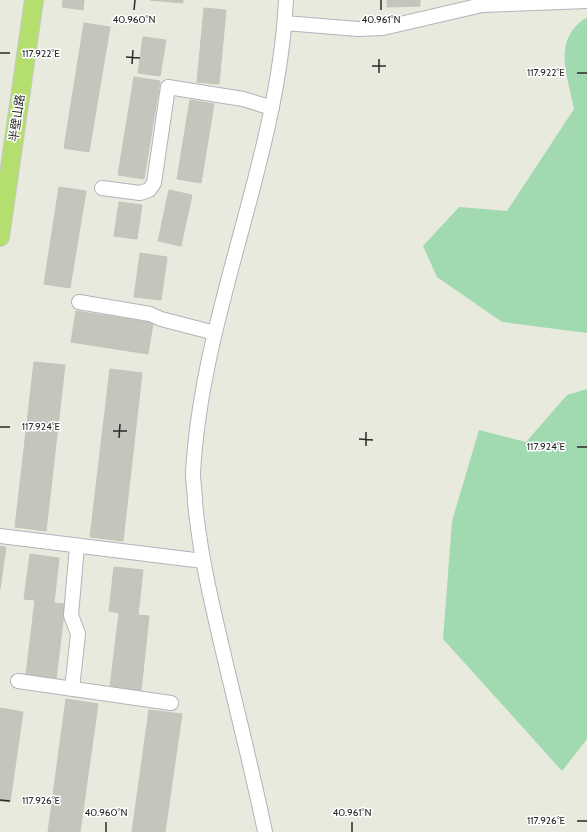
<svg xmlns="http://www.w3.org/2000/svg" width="587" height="832" font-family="Cabin,'Noto Sans SC',sans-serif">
<rect width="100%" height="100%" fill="#e8eade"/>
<!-- green -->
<path fill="#a1dab1" d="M587,18V333L502,322L437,277L423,246L459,207L507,211L574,109C569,81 554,48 577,25C580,22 583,19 587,18Z
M587,389V739L562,771L443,639L452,521L479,430L526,442L567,395Z"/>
<!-- building -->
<path fill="#c3c6bd" stroke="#c2c5b8" d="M63,0H84L83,10L62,7Z
M150,0H183V3Z
M387,0H420V6L387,7Z
M204,8L226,10L219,84L197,82Z
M84,23L110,27L89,152L64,148Z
M143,37L166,40L160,76L138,73Z
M134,77L160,81L144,179L118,175Z
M190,100L214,104L201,183L177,179Z
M59,187L86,191L70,288L44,284Z
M169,190L192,195L181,246L158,241Z
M119,202L142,205L137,239L114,236Z
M140,253L167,257L161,300L134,297Z
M76,311L153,323L148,354L71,342Z
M34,362L65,365L46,531L15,527Z
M110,369L142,373L123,541L90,537Z
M0,546L6,547L0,589Z
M30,554L59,558L54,603L65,604L56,679L26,675L35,600L24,599Z
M114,567L143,570L138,615L149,616L141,691L110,687L119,613L109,611Z
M66,699L98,704L80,832H48Z
M0,708L23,712L10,802L0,801Z
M149,710L182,714L165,832H132Z"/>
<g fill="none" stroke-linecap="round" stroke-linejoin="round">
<!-- minor casing -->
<g stroke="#b6b1bc" stroke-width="16">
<path id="minor" d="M285,23L358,29L383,28L482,5L587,1
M102,188L140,193L149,190L154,183L168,87L243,99L272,108
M79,302L150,314L161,319L215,333
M0,536L203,561
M18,681L171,703
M72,689L78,634L71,615L77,546
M265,832C249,754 228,677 211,599C204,567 198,535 195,502C195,493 193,482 193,473C202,311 278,162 286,0"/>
</g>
<!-- major casing -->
<g stroke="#c8c8c8" stroke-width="20">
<path id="major" d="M0,237L34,0"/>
</g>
<!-- minor -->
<use href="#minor" stroke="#fff" stroke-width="14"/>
<!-- major -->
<use href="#major" stroke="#b4df6e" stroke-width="18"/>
</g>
<!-- ticks -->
<path fill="none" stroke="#2a2a2a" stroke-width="1.5" d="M134,10L135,0M381,10V0M0,53H10M126,57L140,58M132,64L133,50M372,66H386M379,73V59M577,73H587M0,427H10M113,431H127M119,438L120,424M359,439L373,440M366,446V432M577,447H587M0,800L10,801M577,821H587M106,832V822M352,832V822"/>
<g text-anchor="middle" stroke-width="3" stroke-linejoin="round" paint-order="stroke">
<!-- street labels -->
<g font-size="12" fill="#2a2a2a" stroke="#fff">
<text transform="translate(17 118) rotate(-82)" y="4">半壁山路</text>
</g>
</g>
<g font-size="10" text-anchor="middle" fill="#2a2a2a" stroke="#fff" stroke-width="3" stroke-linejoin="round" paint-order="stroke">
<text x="134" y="23">40.960°N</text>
<text x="381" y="23">40.961°N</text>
<text x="41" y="57">117.922°E</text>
<text x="546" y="76">117.922°E</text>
<text x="41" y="430">117.924°E</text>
<text x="546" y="450">117.924°E</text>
<text x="41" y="804">117.926°E</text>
<text x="106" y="816">40.960°N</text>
<text x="352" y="816">40.961°N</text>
<text x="546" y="824">117.926°E</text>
</g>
</svg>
